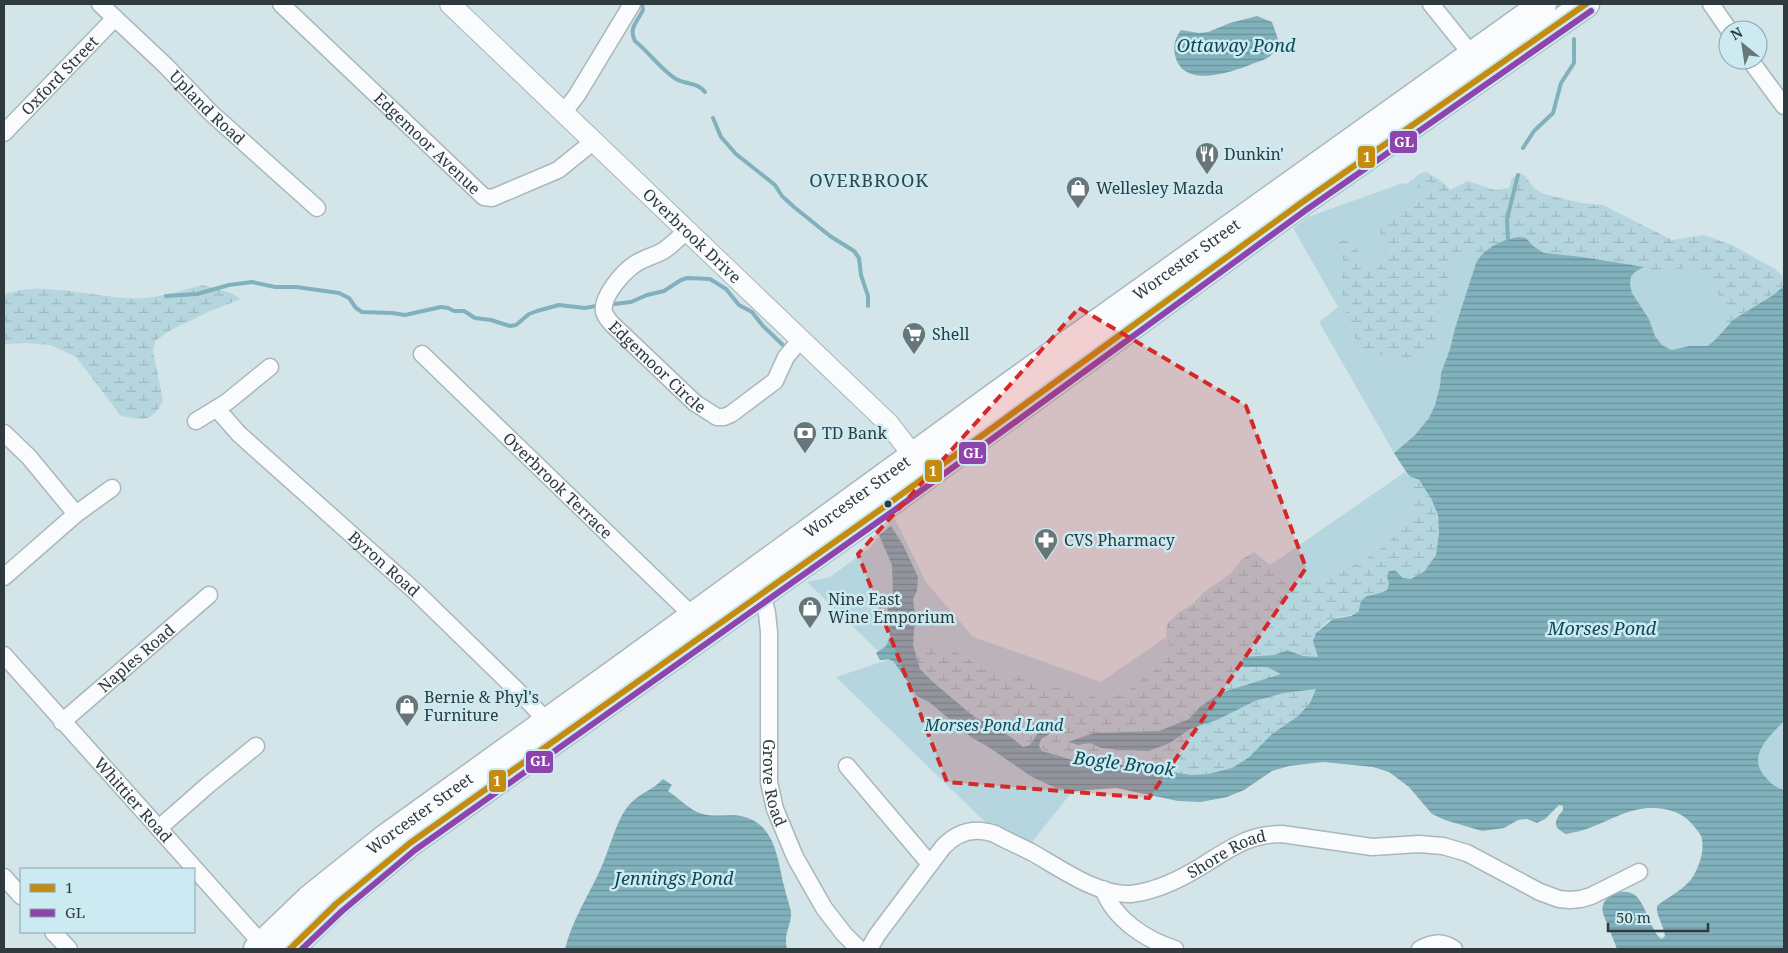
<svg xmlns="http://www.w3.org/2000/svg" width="1788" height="953" font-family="'Noto Serif',serif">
<defs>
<pattern id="wetland-marsh" width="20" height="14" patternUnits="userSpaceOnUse" patternTransform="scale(1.25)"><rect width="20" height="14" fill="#b5d6de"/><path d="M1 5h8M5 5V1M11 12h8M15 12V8" fill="none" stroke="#9cb8bf"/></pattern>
<pattern id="water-rules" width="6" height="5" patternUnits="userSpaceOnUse" patternTransform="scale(1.25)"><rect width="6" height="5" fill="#81b1bc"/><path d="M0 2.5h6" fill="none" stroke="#6a919a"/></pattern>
</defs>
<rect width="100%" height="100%" fill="#d4e5e9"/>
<!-- green -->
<path fill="#b5d6de" d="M1403,183L1529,213L1784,286L1726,327L1715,340L1707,346H1689L1672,350L1662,345L1655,336L1649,319L1632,293L1630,284L1631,277L1635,272L1643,268L1476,263L1455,328L1450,349L1441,373L1440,386L1435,405L1429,418L1415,435L1394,453L1319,322L1338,307L1293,228L1308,217Z
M1405,472L1438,515L1220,693L1095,763L1032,842L985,822L836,677L887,660L807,582L830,577L870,548L894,517L926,582L973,637L1101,682Z
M1784,721V790C1773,786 1770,783 1763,774C1748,754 1771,735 1784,721Z"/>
<!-- wetland -->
<path fill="url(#wetland-marsh)" d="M1427,172L1444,183L1450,190L1468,181L1495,190L1509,188L1512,178L1520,173L1525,176L1535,189L1544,194L1582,203L1603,205L1672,240L1704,235L1732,245L1775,269L1784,277V286C1766,301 1743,310 1726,327L1717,287L1701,270L1690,266L1669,272H1660L1644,267L1582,257L1544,253L1533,246L1526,239L1518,237L1508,239L1489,248L1481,255L1464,256L1452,264L1449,270L1451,284L1446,302L1439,314L1436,340L1427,355L1421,361C1412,359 1403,356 1394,356C1389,355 1384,356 1379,355C1349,349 1344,311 1342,285C1341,270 1348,263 1339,247L1335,245L1334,241C1360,232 1357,265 1374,270C1397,259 1378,238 1378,221L1426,197L1427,192L1422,188L1401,189L1419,174Z
M202,285L231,293L241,299L208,312L171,330L155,341L153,351L163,401C151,423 144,420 121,416L76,357L50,345L25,343L4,344V295C42,278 103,302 146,298C164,296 184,290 202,285Z
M1409,476C1412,477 1417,479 1419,481C1437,497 1444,532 1436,554C1433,565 1417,583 1404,579C1401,578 1398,574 1396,571L1387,590C1372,597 1361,592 1359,611C1348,618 1342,615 1333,619C1325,622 1312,634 1314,642C1314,647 1317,652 1318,657L1303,656L1287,650L1275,655L1244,657L1240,667H1267L1282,674L1220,693L1200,707L1189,719L1159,731L1094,733L1069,742L1078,745L1090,743L1101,748L1170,743L1190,729L1217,720L1255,701L1284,693L1316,689L1310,703L1298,716L1272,734L1248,758L1232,768L1208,774L1191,775C1165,772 1051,763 1039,746L1041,738L1040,730L1030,745L1023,747L1011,737L973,716L933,682L920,669L917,658L920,649L929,643L941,646L964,656L982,669L995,673L1015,672L1031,677L1042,684L1101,699L1123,694L1152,672L1168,657L1169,642L1166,634L1167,624L1178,613L1194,603L1204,592L1230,574L1242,559L1254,552L1273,567L1280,580L1292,584L1336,574L1364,560L1384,546L1408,524L1414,508L1415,493Z"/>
<!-- water -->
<path fill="url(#water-rules)" d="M1257,16L1272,22L1280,45C1276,49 1273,54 1269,57C1265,60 1257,62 1252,64C1230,73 1182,89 1175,55C1173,45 1175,38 1181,30L1199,33L1208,32L1230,23Z
M1518,237L1526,238L1533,246L1544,253L1582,257L1644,267L1635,272L1631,277L1630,284L1632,293L1649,319L1655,336L1662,345L1672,350L1689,346H1707L1715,340L1733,320L1773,295L1784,286V721C1771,735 1748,754 1763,774C1770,783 1773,786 1784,790V949H1617C1613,938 1608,927 1604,916C1596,897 1623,885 1636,896C1646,905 1653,936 1662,939L1665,936C1664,926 1656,916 1657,906C1670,895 1687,889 1695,873C1700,863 1704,851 1702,840C1702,836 1699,833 1697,830C1685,812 1667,807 1647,808C1625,810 1609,821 1589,828C1582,831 1574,832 1566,834C1552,827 1554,821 1563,810V806L1559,805L1545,819L1537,823L1527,819L1518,820L1504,828L1482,831L1445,820L1432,814L1409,787L1389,772L1373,767L1323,762L1289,766L1272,771L1244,790L1227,797L1201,802L1178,801L1116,788L1075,791L1056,788L1032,777L990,748L971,737L929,702L917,696L894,662L889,659L880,660L876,653L886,646L890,637L887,601L888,598L893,594L892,565L879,535L891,526L903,545L918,577L917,591L913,599L915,616L913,645L920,669L933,682L973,716L1011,737L1023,747L1030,745L1040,730L1051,727L1048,735L1041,739L1039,746L1042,751L1072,760L1140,767L1191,775L1208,774L1232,768L1248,758L1272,734L1298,716L1310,703L1316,689L1284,693L1255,701L1217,720L1190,729L1170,743L1148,751L1122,750L1101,748L1090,743L1078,745L1068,742L1094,733L1159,731L1189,719L1200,707L1220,693L1281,674L1267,667H1240L1244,657L1275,655L1287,650L1303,656L1318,657L1313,641L1316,633L1333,619L1351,616L1359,611C1361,591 1371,598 1387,590L1389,584L1387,576L1389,571H1396L1403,578L1411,579L1425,571L1436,555L1439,533L1438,515L1431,498L1419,480L1409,476L1394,453L1415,435L1429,418L1435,405L1440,386L1441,373L1450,349L1455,328L1476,263C1485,247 1501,241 1518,237Z
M663,779L672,785L668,791C679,798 690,811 703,814C717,818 734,812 748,818C776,828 778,862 784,886C786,895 789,903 791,912C792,925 783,933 787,949H565C572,920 589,895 601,868C609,851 617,818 629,805C638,794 653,790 663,779Z"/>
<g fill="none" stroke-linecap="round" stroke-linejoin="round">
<!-- stream -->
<path stroke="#81b1bc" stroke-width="4" d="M642,4L643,10C638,21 628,28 635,41C650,53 660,69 676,79C687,85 697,82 705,92
M713,118L721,137L736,154L775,185L782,196L794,207L830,236L854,251L859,258L861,275L868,296V306
M1523,148L1534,131L1553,113L1561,83L1574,63V39
M1508,239L1507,219L1518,175
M166,296L197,294L229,285L252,282L275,287H296L339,293L349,298L356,308L362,312L392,313L405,315L441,307L448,308L454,311H464L475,318L491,320L510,326L516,325L529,314L537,311L559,305L585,308L596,306
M614,304L631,302L647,295L664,291L681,280L687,278L710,279L726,289L739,305L752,312L763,326L785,347"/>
<!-- minor casing -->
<g stroke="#aab7ba" stroke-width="19">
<g id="minor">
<path id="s1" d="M100,4L166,66L210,112L317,208"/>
<path id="s2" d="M281,4L484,197L492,198L558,170L594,141"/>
<path d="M1431,4L1472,55"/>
<path d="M1711,4L1729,30"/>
<path d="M1750,60L1784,106"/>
<path d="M564,112L577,95L632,4"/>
<path id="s3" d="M4,133L115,18"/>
<path id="s4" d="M687,230C680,237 672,245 663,251C654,256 644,258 635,264C623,272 601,297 604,312C606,318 610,322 613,325L695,403L717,417H724L731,414L775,381L786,357L801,339"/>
<path id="s5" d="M422,354L693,616"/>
<path id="s6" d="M217,409L239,434L417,593L531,704L547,722"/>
<path d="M196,421L227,402L270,367"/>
<path d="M4,433L29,457L76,514"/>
<path d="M4,577L76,514L112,488"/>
<path id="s7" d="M762,593L767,613L769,632V782L775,809L795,857L824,908L844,934L859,949"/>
<path id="s8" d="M4,655L262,944"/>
<path id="s9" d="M62,722L209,595"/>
<path d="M847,766L930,864"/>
<path d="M159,828L208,785L256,746"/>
<path d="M4,877L21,896"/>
<path d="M1103,889C1114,919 1146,940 1175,949"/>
<path d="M53,932L69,949"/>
<path id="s10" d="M869,949L877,935L943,847C958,831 975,827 995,834C1007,841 1020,846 1033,853C1060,868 1098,896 1131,894C1157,891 1183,878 1205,864C1231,848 1249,834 1282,834L1372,847L1419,844L1443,846L1467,853L1540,892L1559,899L1570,900L1581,899L1591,896L1639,872"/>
<path d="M1420,949C1433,942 1442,941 1454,949"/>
</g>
</g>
<!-- tertiary casing -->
<g stroke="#aab7ba" stroke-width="22">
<g id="tertiary">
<path id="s11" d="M450,4L889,424L922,467"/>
</g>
</g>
<!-- trunk casing -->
<g stroke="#aab7ba" stroke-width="29">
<g id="trunk">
<path id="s12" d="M257,949L309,899L385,838L620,669L999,393L1543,4"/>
<path d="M290,949L336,904L410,843L884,507L1301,203L1586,4"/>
</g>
</g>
<!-- minor -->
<use href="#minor" stroke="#f9fbfc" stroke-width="16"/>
<!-- tertiary -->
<use href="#tertiary" stroke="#f9fbfc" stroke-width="20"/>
<!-- trunk -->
<use href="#trunk" stroke="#f9fbfc" stroke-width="26"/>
<!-- bus-1 casing -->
<g stroke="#cbeaf2" stroke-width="10">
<path id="bus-1" d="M290,949L336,904L410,843L884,507L1301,203L1586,4"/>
</g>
<!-- bus-2 casing -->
<g stroke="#cbeaf2" stroke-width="10">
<path id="bus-2" d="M302,949L342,911L415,850L889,514L1306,210L1591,11"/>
</g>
<!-- bus-1 -->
<use href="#bus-1" stroke="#c58b0f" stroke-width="6"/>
<!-- bus-2 -->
<use href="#bus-2" stroke="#8e44ad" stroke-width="6"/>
</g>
<!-- marked area -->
<path fill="#d62828" fill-opacity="0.2" stroke="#d62828" stroke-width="4" stroke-dasharray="10 6" stroke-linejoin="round" d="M1079,308L1246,406L1306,568L1149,798L947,782L858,554Z"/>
<!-- icons -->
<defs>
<g id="restaurant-pin" transform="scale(1.25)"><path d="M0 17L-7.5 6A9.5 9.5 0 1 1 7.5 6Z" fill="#687679" stroke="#cbeaf2"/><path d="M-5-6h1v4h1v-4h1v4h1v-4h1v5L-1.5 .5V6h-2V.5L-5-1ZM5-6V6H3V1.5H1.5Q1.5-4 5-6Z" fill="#fff"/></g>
<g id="shop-pin" transform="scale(1.25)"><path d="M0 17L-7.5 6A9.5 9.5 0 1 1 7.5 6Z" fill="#687679" stroke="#cbeaf2"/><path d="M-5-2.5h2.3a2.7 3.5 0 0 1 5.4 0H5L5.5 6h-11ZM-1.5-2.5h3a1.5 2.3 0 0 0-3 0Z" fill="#fff"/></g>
<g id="supermarket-pin" transform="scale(1.25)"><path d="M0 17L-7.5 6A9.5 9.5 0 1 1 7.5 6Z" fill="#687679" stroke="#cbeaf2"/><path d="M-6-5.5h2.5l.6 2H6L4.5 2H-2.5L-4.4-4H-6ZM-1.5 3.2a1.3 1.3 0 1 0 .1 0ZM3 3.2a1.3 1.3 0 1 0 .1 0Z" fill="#fff"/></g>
<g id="bank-pin" transform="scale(1.25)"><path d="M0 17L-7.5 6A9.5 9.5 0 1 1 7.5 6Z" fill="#687679" stroke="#cbeaf2"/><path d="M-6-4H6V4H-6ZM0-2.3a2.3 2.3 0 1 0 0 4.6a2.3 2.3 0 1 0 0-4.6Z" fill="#fff"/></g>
<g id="pharmacy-pin" transform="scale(1.25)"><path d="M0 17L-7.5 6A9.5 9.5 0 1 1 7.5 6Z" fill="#687679" stroke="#cbeaf2"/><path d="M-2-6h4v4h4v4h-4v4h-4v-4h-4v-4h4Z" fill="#fff"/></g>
</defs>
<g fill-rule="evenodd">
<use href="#restaurant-pin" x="1207" y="154"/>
<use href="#shop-pin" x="1078" y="188"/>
<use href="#supermarket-pin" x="914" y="334"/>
<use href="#bank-pin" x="805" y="433"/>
<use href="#pharmacy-pin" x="1046" y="540"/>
<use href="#shop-pin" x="810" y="608"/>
<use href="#shop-pin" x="407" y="706"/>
</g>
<!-- markers -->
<circle fill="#2e3a3d" stroke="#cbeaf2" stroke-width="2" cx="888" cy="504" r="4.5"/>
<g text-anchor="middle" stroke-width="5" stroke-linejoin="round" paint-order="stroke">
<!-- street labels -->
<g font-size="16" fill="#2e3a3d" stroke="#cbeaf2">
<text dy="6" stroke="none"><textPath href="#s3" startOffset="80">Oxford Street</textPath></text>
<text dy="6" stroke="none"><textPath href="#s1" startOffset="149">Upland Road</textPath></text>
<text dy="6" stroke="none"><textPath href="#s2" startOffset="202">Edgemoor Avenue</textPath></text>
<text dy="6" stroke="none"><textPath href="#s11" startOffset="335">Overbrook Drive</textPath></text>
<text dy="6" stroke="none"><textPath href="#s12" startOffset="1158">Worcester Street</textPath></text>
<text dy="6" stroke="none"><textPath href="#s4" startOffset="199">Edgemoor Circle</textPath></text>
<text dy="6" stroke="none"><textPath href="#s5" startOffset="189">Overbrook Terrace</textPath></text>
<text dy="6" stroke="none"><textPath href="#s12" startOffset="752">Worcester Street</textPath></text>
<text dy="6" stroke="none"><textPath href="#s6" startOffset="228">Byron Road</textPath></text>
<text dy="6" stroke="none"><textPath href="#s9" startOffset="98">Naples Road</textPath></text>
<text dy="6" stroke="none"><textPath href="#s7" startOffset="191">Grove Road</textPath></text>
<text dy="6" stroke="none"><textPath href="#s8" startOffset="194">Whittier Road</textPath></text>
<text dy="6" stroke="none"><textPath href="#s12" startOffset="212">Worcester Street</textPath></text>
<text dy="6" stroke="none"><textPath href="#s10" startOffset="438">Shore Road</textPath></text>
</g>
<!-- poi labels -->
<g font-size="16" fill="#2e3a3d" stroke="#cbeaf2" text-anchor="start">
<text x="1224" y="160">Dunkin'</text>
<text x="1096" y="194">Wellesley Mazda</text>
<text x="932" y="340">Shell</text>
<text x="822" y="439">TD Bank</text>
<text x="1064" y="546">CVS Pharmacy</text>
<text x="828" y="605">Nine East<tspan x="828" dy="18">Wine Emporium</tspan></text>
<text x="424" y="703">Bernie &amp; Phyl's<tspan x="424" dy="18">Furniture</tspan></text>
</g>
<!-- park labels -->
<g font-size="16" font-style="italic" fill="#124a55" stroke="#cbeaf2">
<text x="994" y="731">Morses Pond Land</text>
</g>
<!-- water labels -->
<g font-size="18" font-style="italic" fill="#0e4752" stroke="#cbeaf2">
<text x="1236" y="52">Ottaway Pond</text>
<text x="1602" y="635">Morses Pond</text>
<text transform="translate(1124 764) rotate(7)" y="6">Bogle Brook</text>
<text x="674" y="885">Jennings Pond</text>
</g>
<!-- neighbourhood labels -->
<g font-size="18" letter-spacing="1" fill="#2c474e" stroke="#cbeaf2">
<text x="869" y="187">OVERBROOK</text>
</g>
</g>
<g stroke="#cbeaf2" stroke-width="2">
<rect x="1389" y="130" width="29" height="24" rx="5" fill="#8e44ad"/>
<rect x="1357" y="145" width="19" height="24" rx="5" fill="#c58b0f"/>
<rect x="958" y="441" width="29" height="24" rx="5" fill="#8e44ad"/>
<rect x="924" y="459" width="19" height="24" rx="5" fill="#c58b0f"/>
<rect x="525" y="750" width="29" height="24" rx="5" fill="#8e44ad"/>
<rect x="488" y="769" width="19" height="24" rx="5" fill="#c58b0f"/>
</g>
<g font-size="14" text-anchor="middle" font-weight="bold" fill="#fff">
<text x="1404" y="147">GL</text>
<text x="1367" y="162">1</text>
<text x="973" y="458">GL</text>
<text x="933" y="476">1</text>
<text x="540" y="766">GL</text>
<text x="497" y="786">1</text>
</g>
<!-- border -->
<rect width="1788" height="953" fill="none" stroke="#2e3a3d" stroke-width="10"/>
<!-- legend -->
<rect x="20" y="868" width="175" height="65" fill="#cbeaf2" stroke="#8ca4aa"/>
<rect x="30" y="884" width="25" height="8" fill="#c58b0f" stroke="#8ca4aa"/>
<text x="65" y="893" font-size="15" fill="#2e3a3d">1</text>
<rect x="30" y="909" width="25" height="8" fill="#8e44ad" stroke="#8ca4aa"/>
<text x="65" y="918" font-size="15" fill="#2e3a3d">GL</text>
<!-- north arrow -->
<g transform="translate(1743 45) rotate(330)"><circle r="24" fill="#cbeaf2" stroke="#8ca4aa"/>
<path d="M0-4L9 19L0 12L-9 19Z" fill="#687679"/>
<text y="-8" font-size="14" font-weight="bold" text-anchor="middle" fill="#2e3a3d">N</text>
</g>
<!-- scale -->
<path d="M1608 923v8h100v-8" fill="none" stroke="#2e3a3d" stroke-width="2.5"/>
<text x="1616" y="923" font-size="15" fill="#2e3a3d" stroke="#cbeaf2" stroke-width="4" paint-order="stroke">50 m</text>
</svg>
